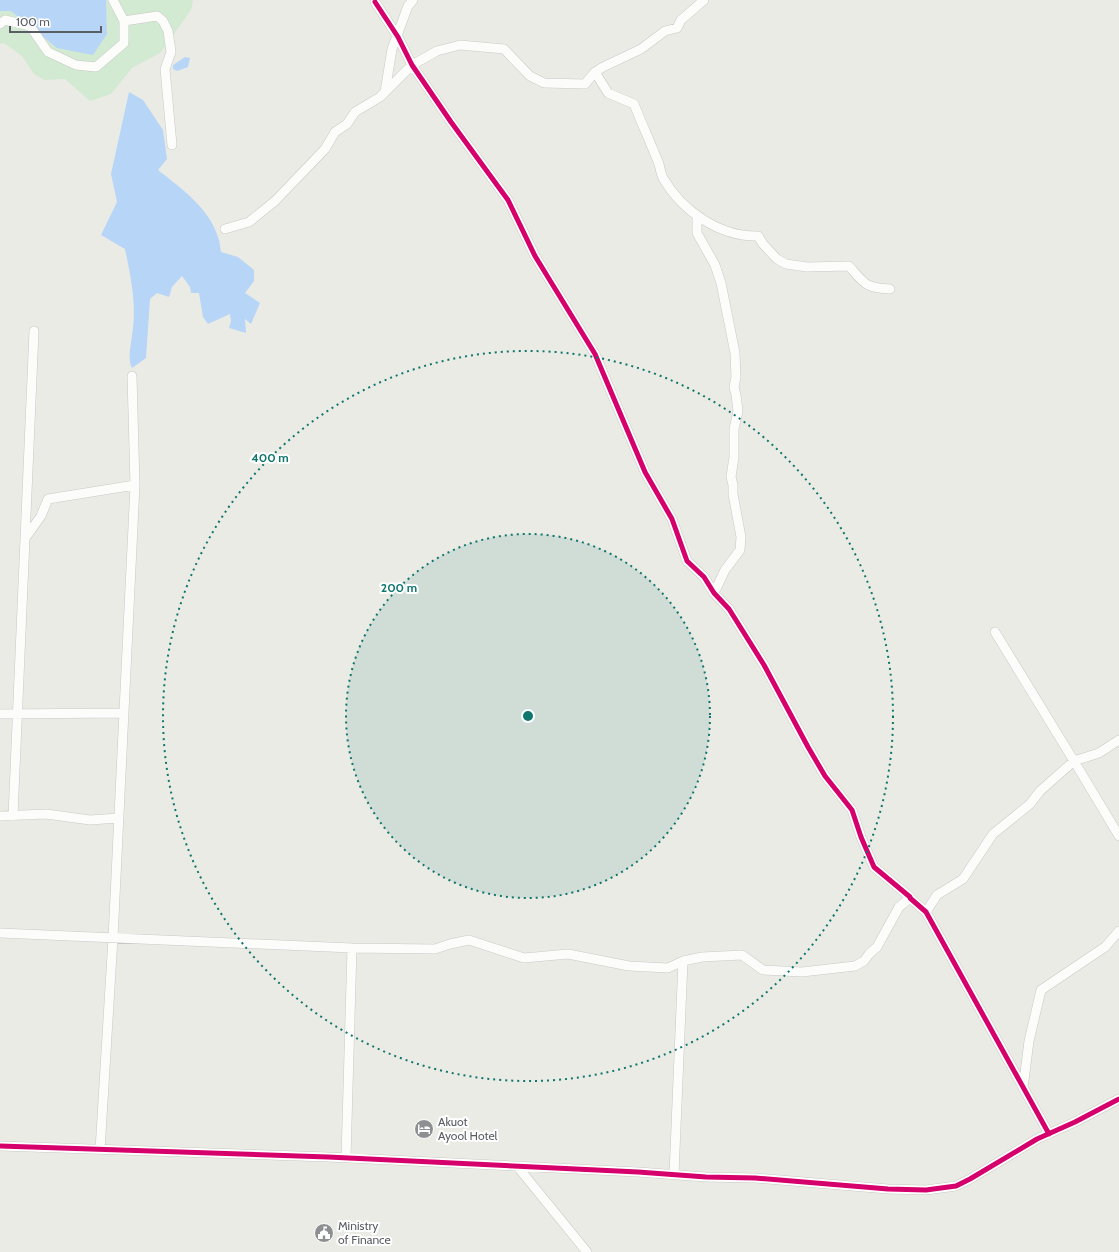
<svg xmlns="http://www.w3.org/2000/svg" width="1119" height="1252" font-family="Cabin,sans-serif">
<rect width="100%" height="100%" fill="#ebebe5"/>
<!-- green -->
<path fill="#d2e9d2" d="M106,0H193L191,10L160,53L132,68L111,94L90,101L65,79L44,80L34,74L22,56L4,43L0,44V11H11L57,48L107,34Z"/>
<!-- water -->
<path fill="#b7d5f7" d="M0,0H106L107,34L93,55L57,48L11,11H0Z
M185,57L190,58L188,67L177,71L173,69V65Z
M129,92L143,100L163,130L167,159L158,170C181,188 209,208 218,237C220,242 220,247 221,252L238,257L254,270V281L245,293L260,303L251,324L245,319L246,333L229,328L231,321L230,314L208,324L203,317L199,293H191L190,287L182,276L172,287L169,297L157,293L150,299L146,358L132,368C127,358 131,347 132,335C137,306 131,277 125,249L101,235L117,202L111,174Z"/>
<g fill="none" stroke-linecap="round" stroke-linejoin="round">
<!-- minor casing -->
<g stroke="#c8c9c7" stroke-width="10">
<path id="minor" d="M375,2L398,37L412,65L451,122L508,200L535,256L595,354L645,472L672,519L687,561L704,577L714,593L729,609L764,665L808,747L825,776L852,810L861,837L874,867L910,897V898L926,912L1049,1134
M124,21L157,16L163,21L168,31L171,52L165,69L172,145
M0,24L5,20L30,26L48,52L76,65L96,67L124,43V21L113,0
M595,72L608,93L634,104C642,124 651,144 659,164C660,168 661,174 663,178C682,211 720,237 758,236L763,244L777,259L786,264L807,267L849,266C865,284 865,288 890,289
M385,92L392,49L408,6L413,0
M697,217V233L715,265L721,283L735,353L736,377L734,387L736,395L738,411L734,429V457L731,477L733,485V494L741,537L740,550L725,570L714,593
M225,229L249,222L275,201L325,149L335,132L347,124L355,112L380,97L412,65L437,51L460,45L504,49L530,76L544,83L585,84L595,72L603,67L641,49L665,31L677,28L681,20L704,0
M26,537L41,516L48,499L135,485
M0,714L124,713
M1119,740L1099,753L1074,761L1119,836
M0,816L46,814L90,820L119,818
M13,816L34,331
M926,912L937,895L963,879L993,834L1030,804L1040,791L1074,761L995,632
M0,933L352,948L435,949L450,944L469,940L524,958L568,954L629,966L668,968L683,961L702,957L742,955L763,970L802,972L855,966L864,961L869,954L877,947L899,907L910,898
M1023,1088L1029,1041L1041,990L1105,947L1119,931
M0,1146L328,1157L638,1172L706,1177L755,1178L888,1189L926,1190L956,1186L970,1179L1037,1139L1075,1122L1119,1099
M100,1150L113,938L135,485L132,376
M346,1158L352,948
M517,1166L587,1252
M674,1174L683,961"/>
</g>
<!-- minor -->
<use href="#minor" stroke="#fcfcfb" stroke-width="9"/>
<!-- cycleway casing -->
<g stroke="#fff" stroke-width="8">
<path id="cycleway" d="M375,2L398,37L412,65L451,122L508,200L535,256L595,354L645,472L672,519L687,561L704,577L714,593L729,609L764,665L808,747L825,776L852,810L861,837L874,867L910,897V898L926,912L1049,1134
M0,1146L328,1157L638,1172L706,1177L755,1178L888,1189L926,1190L956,1186L970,1179L1037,1139L1075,1122L1119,1099"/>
</g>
<!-- cycleway -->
<use href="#cycleway" stroke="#d6006c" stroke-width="5"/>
</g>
<!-- distance rings -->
<circle cx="528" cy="716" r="182" fill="#0f766e" fill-opacity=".12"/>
<g fill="none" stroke="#0f766e" stroke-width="2" stroke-dasharray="2 4">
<circle cx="528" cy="716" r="182"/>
<circle cx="528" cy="716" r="365"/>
</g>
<!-- icons -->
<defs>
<g id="hotel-disc" transform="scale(1)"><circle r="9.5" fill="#8d8f91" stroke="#fff"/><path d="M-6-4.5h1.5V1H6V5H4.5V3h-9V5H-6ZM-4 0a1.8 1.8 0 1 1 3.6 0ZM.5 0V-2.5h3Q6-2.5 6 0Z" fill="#fff"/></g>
<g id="civic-disc" transform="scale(1)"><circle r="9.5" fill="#8d8f91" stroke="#fff"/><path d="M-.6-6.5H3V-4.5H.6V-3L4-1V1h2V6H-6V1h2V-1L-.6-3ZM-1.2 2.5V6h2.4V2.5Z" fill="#fff"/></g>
</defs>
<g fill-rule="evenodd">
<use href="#hotel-disc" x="424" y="1129"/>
<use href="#civic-disc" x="324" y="1233"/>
</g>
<g text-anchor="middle" stroke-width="4" stroke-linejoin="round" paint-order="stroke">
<!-- poi labels -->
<g font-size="12" fill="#5a5d64" stroke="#fff" text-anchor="start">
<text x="438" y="1126">Akuot<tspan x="438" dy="14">Ayool Hotel</tspan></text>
<text x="338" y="1230">Ministry<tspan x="338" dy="14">of Finance</tspan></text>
</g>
</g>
<circle cx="528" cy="716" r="6" fill="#0f766e" stroke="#fff" stroke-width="2"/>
<g font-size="12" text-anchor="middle" font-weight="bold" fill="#0f766e" stroke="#fff" stroke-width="4" stroke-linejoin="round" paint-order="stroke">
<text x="270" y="462">400 m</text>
<text x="399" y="592">200 m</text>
</g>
<!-- scale -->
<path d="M10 26v6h91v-6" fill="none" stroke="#5a5d64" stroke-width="2"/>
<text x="16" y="26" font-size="12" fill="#5a5d64" stroke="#ffffff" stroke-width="3" paint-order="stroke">100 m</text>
</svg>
